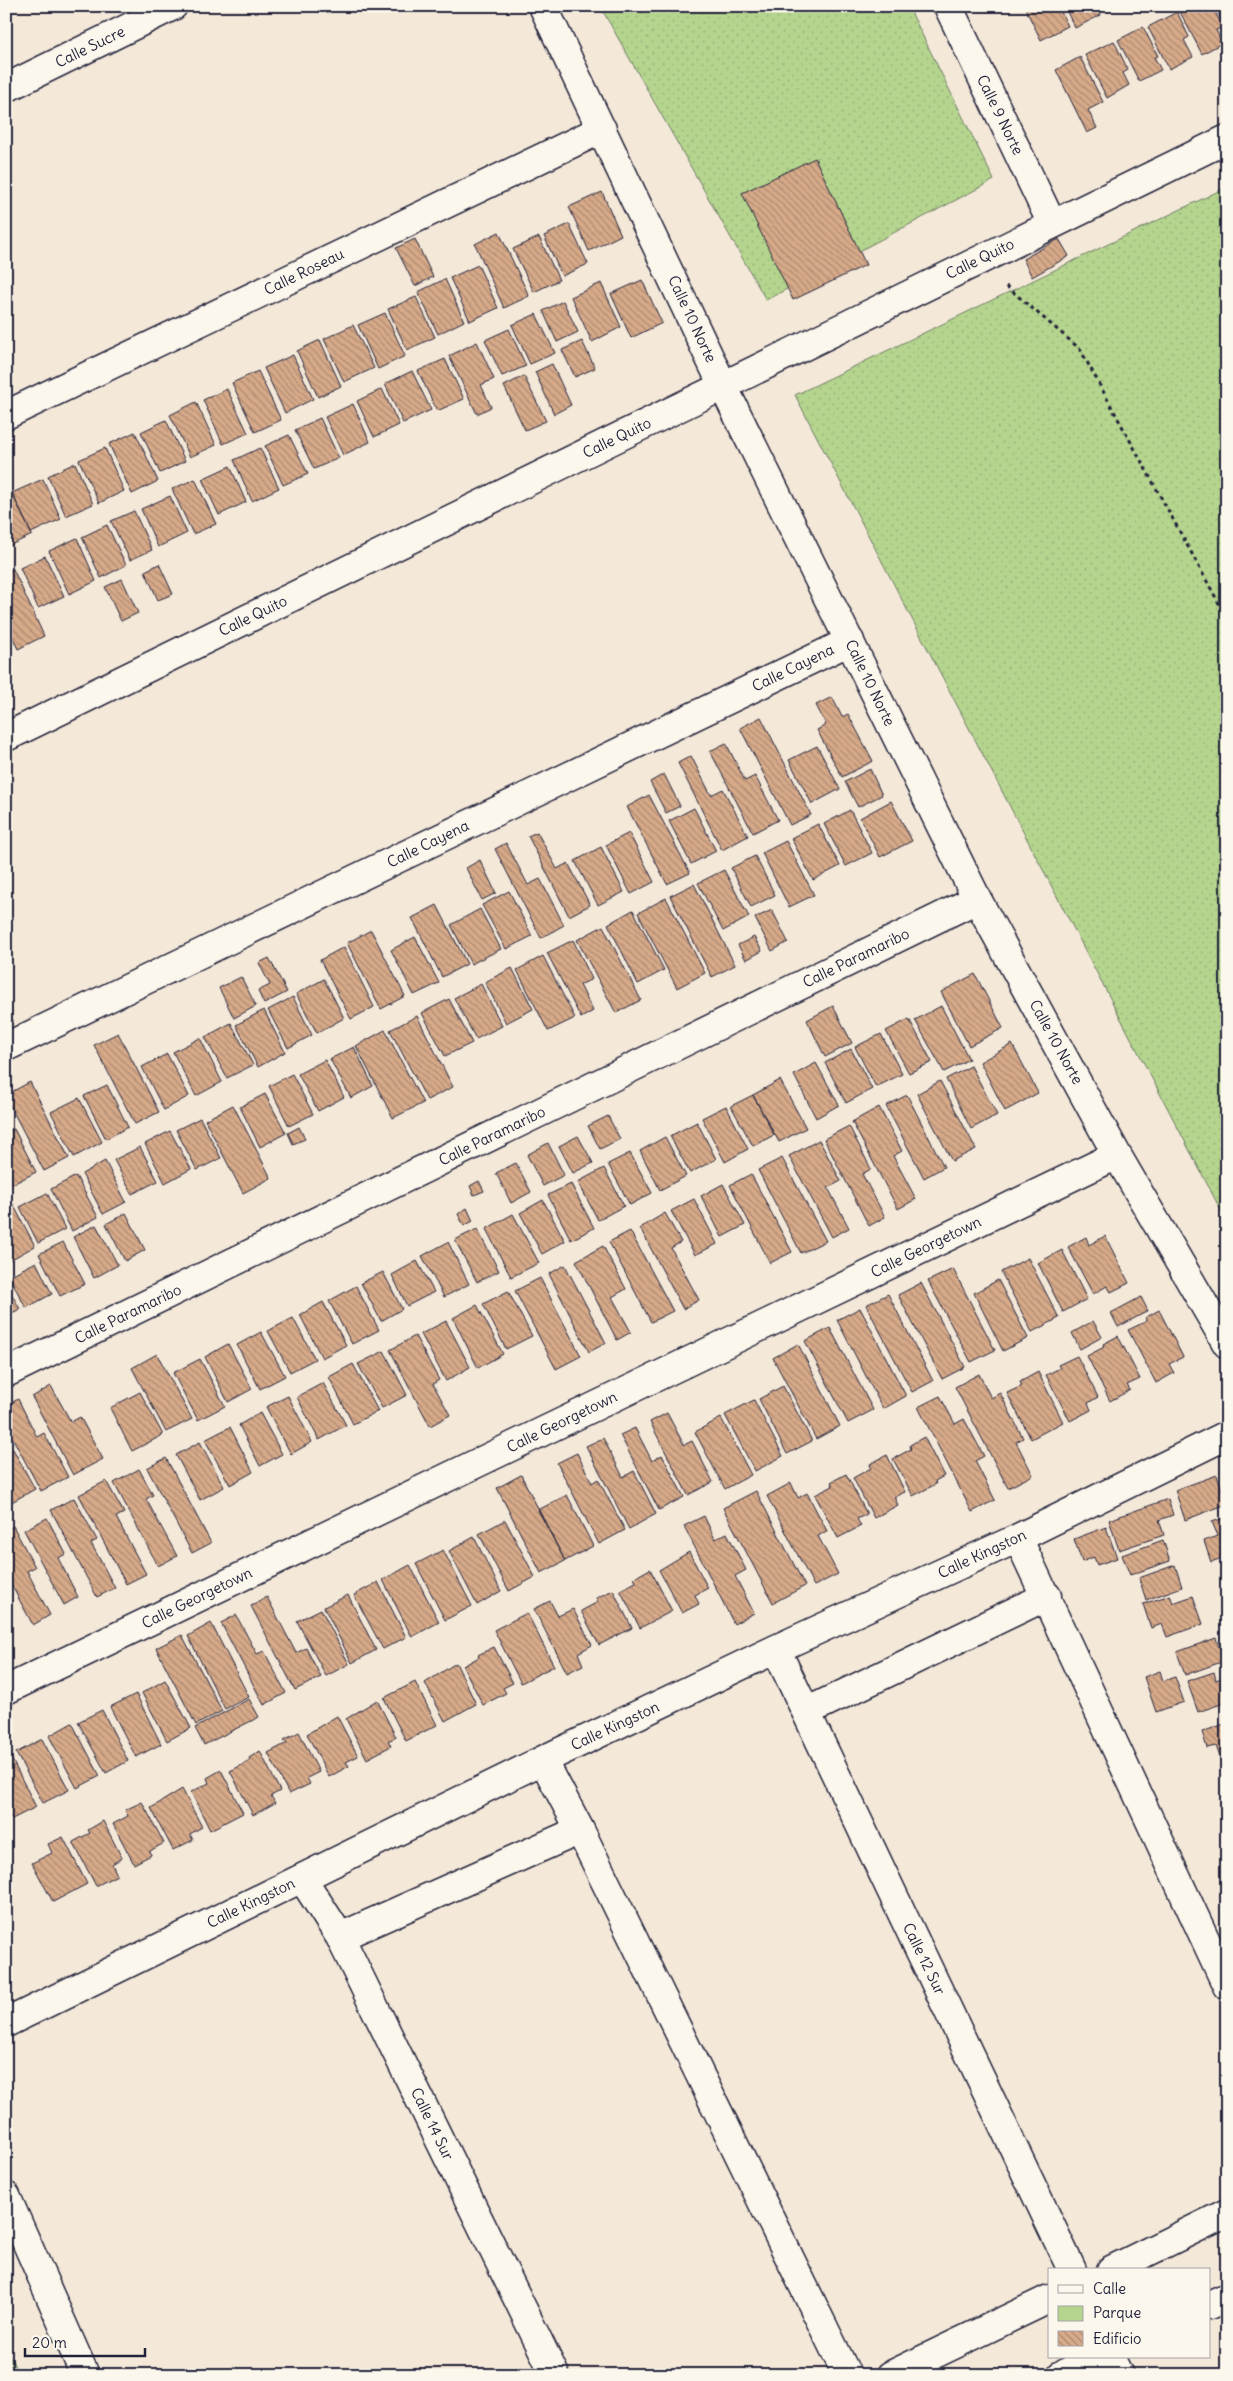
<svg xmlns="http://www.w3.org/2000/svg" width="1233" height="2381" font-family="Delius,sans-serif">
<defs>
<pattern id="green-dots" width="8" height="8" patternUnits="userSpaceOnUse" patternTransform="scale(1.25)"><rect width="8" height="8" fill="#b5d58e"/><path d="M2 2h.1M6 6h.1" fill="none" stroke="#9bb77b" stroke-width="1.8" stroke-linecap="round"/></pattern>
<pattern id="forest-firs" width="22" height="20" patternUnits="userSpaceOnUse" patternTransform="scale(1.25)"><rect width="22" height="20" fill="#b5d58e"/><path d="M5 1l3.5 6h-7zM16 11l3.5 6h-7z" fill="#9bb77b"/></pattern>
<pattern id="building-back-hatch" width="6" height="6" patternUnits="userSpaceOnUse" patternTransform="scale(1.25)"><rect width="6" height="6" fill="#d7aa89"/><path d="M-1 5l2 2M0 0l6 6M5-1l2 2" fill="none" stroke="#ae8a71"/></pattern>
</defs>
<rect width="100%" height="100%" fill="#f4e8d8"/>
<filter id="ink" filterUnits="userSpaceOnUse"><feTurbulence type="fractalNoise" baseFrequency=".02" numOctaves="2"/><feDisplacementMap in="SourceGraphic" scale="10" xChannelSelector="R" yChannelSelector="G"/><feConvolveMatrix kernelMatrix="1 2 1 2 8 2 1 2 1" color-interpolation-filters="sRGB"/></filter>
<g filter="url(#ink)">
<!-- green -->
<path fill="url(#green-dots)" stroke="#6c7c64" d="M600,6H908L994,180L766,300Z
M1227,187V1222L795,395Z"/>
<!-- forest -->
<path fill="url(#forest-firs)" stroke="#6c7c64" d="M6,2348L19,2375H6Z"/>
<!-- building -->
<path fill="url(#building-back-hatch)" stroke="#22223b" d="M1024,6H1058L1068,26L1041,40Z
M1064,6H1097L1101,15L1075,28Z
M1187,6H1212L1223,27L1216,30L1222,43L1202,54L1179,10Z
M1215,6H1227V30L1223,23Z
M1177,12L1189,37L1184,40L1193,57L1169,69L1148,27Z
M1143,27L1158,56L1154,57L1161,70L1139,81L1118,40Z
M1114,41L1128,70L1123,73L1129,85L1107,98L1085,55Z
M1080,57L1103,102L1088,110L1097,128L1087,133L1056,70Z
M815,158L866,265L793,300L742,193Z
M602,192L621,235L589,251L569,207Z
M569,224L588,264L562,276L544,236Z
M499,232L529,296L504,308L475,244Z
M539,237L559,280L534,292L513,249Z
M415,239L433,277L415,286L396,248Z
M1059,239L1069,256L1032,277L1023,259Z
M478,265L498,308L470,321L450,278Z
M445,279L464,321L438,334L418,292Z
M642,280L662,323L631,338L611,294Z
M601,283L621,327L592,342L571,297Z
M416,297L435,337L407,350L388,309Z
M563,301L578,332L557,342L543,311Z
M385,313L405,356L378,369L358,325Z
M536,314L555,353L530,364L512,325Z
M353,325L374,368L344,382L324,339Z
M509,329L526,366L502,376L485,340Z
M320,340L341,386L318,397L297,351Z
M582,341L595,368L575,377L562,350Z
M477,342L494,379L481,385L491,407L477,414L449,356Z
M293,355L313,399L285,413L264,368Z
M445,359L464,399L437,411L418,371Z
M552,364L571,405L554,414L535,372Z
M258,371L281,420L255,432L232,383Z
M412,371L431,410L403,423L385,384Z
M524,376L546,421L525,430L504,386Z
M227,389L248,433L223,444L203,400Z
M382,389L399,425L374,437L357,401Z
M196,402L216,445L190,457L170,415Z
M353,404L370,442L343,455L325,417Z
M320,418L339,458L314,469L295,430Z
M166,420L185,461L160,473L141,432Z
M135,432L158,481L132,494L109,444Z
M289,435L308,474L283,485L265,446Z
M105,448L124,491L99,503L79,460Z
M260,448L279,488L252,501L234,460Z
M75,463L93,504L66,516L48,476Z
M230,466L246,502L219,515L202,479Z
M43,479L61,519L31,533L12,493Z
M195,479L216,524L193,534L172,489Z
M12,493L32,535L6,547V496Z
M170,496L187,533L158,547L141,509Z
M134,511L152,550L130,560L111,521Z
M107,525L126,565L101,578L82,537Z
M77,538L96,581L69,594L49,551Z
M45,556L64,596L38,608L20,568Z
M159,564L173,594L158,600L145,571Z
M13,569L44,636L18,649L6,623V572Z
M122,579L138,613L121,621L105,587Z
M832,697L842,717L848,714L873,761L842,777L817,730L826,725L816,705Z
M761,717L811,815L790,825L740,728Z
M726,743L745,781L755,776L778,820L753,833L710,751Z
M817,746L840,789L812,804L789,760Z
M691,756L711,795L723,789L748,836L722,850L678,763Z
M870,769L882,795L858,807L845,782Z
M664,774L680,806L666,813L650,782Z
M649,795L690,873L667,884L627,807Z
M891,801L912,841L880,857L860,818Z
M694,808L716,851L691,864L669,821Z
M850,810L872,853L846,866L824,824Z
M818,824L840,866L813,880L791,838Z
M537,832L557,869L568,863L590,905L569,916L528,836Z
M629,833L654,882L631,894L606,845Z
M786,841L814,895L789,907L762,853Z
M506,843L528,885L540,879L564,925L541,938L495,849Z
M601,847L624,892L598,905L575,861Z
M755,856L775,895L751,907L731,868Z
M480,860L496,893L482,900L466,868Z
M724,870L749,917L723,931L698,883Z
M694,884L735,965L712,977L670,896Z
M509,891L532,936L506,949L482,905Z
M666,898L705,973L677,988L638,913Z
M437,905L467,964L442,977L412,918Z
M480,909L501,949L471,964L451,925Z
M633,910L664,970L638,984L608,924Z
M772,910L788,942L772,951L755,918Z
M603,926L641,1000L616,1013L577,940Z
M371,930L405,996L381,1009L347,943Z
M415,937L439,983L414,995L391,950Z
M754,937L762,951L746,960L738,945Z
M573,940L592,979L580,985L593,1011L581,1018L547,953Z
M344,947L374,1007L351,1019L320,960Z
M543,956L575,1018L548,1031L517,970Z
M269,958L287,992L264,1004L258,991L270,985L259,963Z
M512,968L533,1009L506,1023L485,982Z
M975,974L1003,1028L969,1046L941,992Z
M241,977L256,1006L234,1018L219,988Z
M324,979L344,1018L317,1033L296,994Z
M481,984L502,1026L476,1039L454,998Z
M293,997L312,1035L288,1048L268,1010Z
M449,999L472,1043L445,1056L422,1013Z
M833,1006L852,1043L825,1057L807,1020Z
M941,1006L969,1059L944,1072L915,1020Z
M264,1010L285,1052L258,1067L236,1025Z
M417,1016L453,1087L427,1100L390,1030Z
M909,1019L932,1062L909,1073L886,1031Z
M231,1023L253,1065L227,1078L205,1037Z
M385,1030L423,1103L393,1118L356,1046Z
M118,1033L159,1112L135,1124L94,1045Z
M881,1034L902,1074L876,1087L855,1047Z
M200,1038L222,1082L196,1096L173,1052Z
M1012,1044L1038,1093L1005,1111L980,1062Z
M354,1047L373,1086L351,1098L330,1059Z
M851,1049L872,1089L846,1103L825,1063Z
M167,1054L189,1096L164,1110L142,1067Z
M325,1060L344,1097L318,1111L298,1074Z
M816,1063L839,1105L816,1118L794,1075Z
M971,1066L997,1115L971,1129L946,1079Z
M292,1074L313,1114L289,1126L269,1086Z
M780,1080L806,1128L779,1142L753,1095Z
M940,1081L976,1149L952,1161L917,1094Z
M30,1082L69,1158L44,1171L6,1098V1095Z
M107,1085L128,1127L106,1139L84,1096Z
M265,1094L286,1133L260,1147L240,1107Z
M753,1095L774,1135L753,1146L731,1106Z
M907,1095L944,1167L924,1178L886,1106Z
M79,1098L102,1142L74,1157L51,1112Z
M233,1105L271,1178L243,1193L205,1120Z
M726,1106L748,1149L725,1162L702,1118Z
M879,1107L902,1151L893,1156L916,1199L898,1209L852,1122Z
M608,1116L620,1139L600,1149L588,1126Z
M200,1118L221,1158L197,1170L176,1130Z
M697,1122L716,1159L690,1173L670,1136Z
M849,1126L871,1169L862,1174L885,1217L869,1226L824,1139Z
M299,1127L305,1139L293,1144L288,1133Z
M14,1129L36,1172L13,1184L6,1171V1133Z
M170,1131L191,1169L165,1183L145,1144Z
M578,1136L593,1163L573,1173L559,1146Z
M665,1137L686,1176L660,1190L640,1151Z
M819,1140L841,1181L828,1188L849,1228L832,1237L789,1156Z
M548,1143L564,1175L543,1186L527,1155Z
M140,1147L158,1181L132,1194L114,1160Z
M630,1153L652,1193L630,1205L608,1164Z
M782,1158L826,1241L801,1253L758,1170Z
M105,1161L126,1202L103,1214L82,1174Z
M516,1163L531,1192L511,1203L496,1173Z
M604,1168L624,1206L598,1220L578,1182Z
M751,1174L792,1252L770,1263L730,1185Z
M76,1176L98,1217L72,1231L51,1189Z
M479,1181L484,1191L474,1195L470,1186Z
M571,1184L594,1228L571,1240L548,1195Z
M723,1184L745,1225L722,1237L701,1196Z
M47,1193L65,1229L38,1243L20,1207Z
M694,1199L717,1244L695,1255L671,1211Z
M543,1200L565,1241L542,1254L520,1213Z
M13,1204L35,1246L10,1260L6,1252V1208Z
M467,1208L473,1221L464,1226L458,1214Z
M126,1213L145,1250L125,1261L106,1224Z
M665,1213L681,1242L671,1248L699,1300L683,1309L640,1228Z
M513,1214L539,1263L511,1277L486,1229Z
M96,1225L118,1265L94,1278L73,1237Z
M477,1229L499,1271L477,1282L455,1240Z
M630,1231L673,1311L651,1322L609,1242Z
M1105,1236L1129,1283L1111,1292L1107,1286L1093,1294L1068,1247L1086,1237L1089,1245Z
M63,1242L85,1284L60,1296L39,1254Z
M448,1242L469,1284L444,1297L422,1256Z
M603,1246L626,1289L612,1297L631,1332L617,1340L576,1261Z
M1062,1250L1087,1299L1063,1312L1038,1263Z
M1028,1258L1059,1318L1032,1332L1001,1272Z
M417,1261L434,1292L407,1306L392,1275Z
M36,1262L52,1294L26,1308L9,1276Z
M565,1265L606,1343L589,1352L549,1274Z
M953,1269L995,1350L971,1362L928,1281Z
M383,1272L402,1309L381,1321L361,1283Z
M540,1278L581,1356L556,1369L515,1291Z
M998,1280L1028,1338L1003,1351L974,1293Z
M921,1283L965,1367L942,1379L898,1295Z
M6,1284L20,1309L6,1316Z
M356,1286L379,1330L352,1344L329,1301Z
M508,1291L532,1336L506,1349L483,1304Z
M888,1294L933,1381L912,1392L866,1305Z
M1141,1297L1148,1311L1118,1327L1111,1313Z
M323,1302L346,1345L322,1358L300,1315Z
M477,1305L503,1354L478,1368L453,1318Z
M860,1308L906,1396L883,1409L837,1320Z
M1159,1310L1183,1357L1169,1364L1174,1373L1156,1383L1128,1330L1147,1321L1145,1318Z
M293,1318L315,1359L290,1372L268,1331Z
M446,1321L470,1367L446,1381L421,1334Z
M1093,1321L1102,1337L1080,1349L1072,1333Z
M830,1328L873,1410L848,1423L805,1341Z
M261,1332L285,1376L260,1389L237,1345Z
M415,1336L439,1380L433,1384L450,1415L430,1426L390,1350Z
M1118,1336L1140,1379L1127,1385L1130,1390L1110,1401L1087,1356L1104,1347L1103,1344Z
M228,1344L252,1389L228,1402L205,1357Z
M798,1344L840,1426L816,1439L773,1358Z
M384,1351L407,1395L382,1408L358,1364Z
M157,1354L192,1419L166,1432L132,1368Z
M1077,1356L1098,1397L1088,1403L1091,1410L1070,1421L1046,1375L1060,1368L1058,1365Z
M200,1359L225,1406L198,1420L173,1373Z
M353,1364L378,1411L353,1424L329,1377Z
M1038,1372L1063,1422L1031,1439L1007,1393L1022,1386L1020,1382Z
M979,1374L991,1398L1000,1393L1023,1438L1016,1442L1033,1475L1008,1488L955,1387Z
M323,1383L346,1425L319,1440L297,1397Z
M51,1386L71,1422L80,1417L103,1459L73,1475L32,1397Z
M783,1386L812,1441L787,1454L759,1399Z
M140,1392L163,1435L132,1451L110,1408Z
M288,1396L312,1442L291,1454L266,1407Z
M940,1396L955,1424L964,1419L984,1456L975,1461L995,1500L972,1512L918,1407Z
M18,1399L37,1437L44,1433L68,1477L41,1491L6,1426V1406Z
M754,1400L783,1456L755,1471L725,1415Z
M260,1413L282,1454L260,1466L239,1425Z
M667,1413L684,1445L692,1441L713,1482L688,1495L650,1422Z
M721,1418L751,1475L725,1489L695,1432Z
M230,1427L253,1472L230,1485L205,1440Z
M635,1428L652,1461L662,1455L684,1497L659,1510L620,1435Z
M924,1437L944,1476L935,1481L936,1484L913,1496L893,1459L911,1449L910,1445Z
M603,1438L623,1477L634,1471L656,1514L629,1529L586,1446Z
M200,1442L224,1487L200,1500L176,1455Z
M13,1449L35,1489L10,1503L6,1497V1451Z
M577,1453L592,1483L598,1479L625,1530L599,1544L557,1463Z
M887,1455L905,1492L894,1497L898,1505L874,1518L853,1478L871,1468L870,1464Z
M166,1458L211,1543L192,1553L147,1468Z
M139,1469L153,1495L146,1499L177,1556L158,1566L114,1483Z
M846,1474L867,1514L857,1519L861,1526L838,1538L815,1495L833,1486L831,1482Z
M521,1475L565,1561L541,1573L497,1488Z
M1217,1475L1227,1504L1185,1520L1175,1490Z
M106,1481L124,1513L116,1517L146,1574L126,1584L79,1495Z
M791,1483L798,1498L807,1493L827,1531L818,1536L838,1574L814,1586L767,1496Z
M756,1491L805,1586L773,1603L723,1508Z
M567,1495L593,1546L565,1561L538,1510Z
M74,1498L97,1540L91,1543L115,1588L97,1597L51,1510Z
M1168,1499L1173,1515L1159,1520L1164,1535L1119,1550L1109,1520Z
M704,1516L715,1539L727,1533L746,1570L735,1576L754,1613L734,1624L684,1526Z
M1227,1517V1556L1211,1562L1204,1541L1218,1536L1212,1522Z
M47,1518L66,1554L58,1558L78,1597L64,1605L24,1530Z
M505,1520L535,1577L509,1591L479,1534Z
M13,1526L35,1567L27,1571L50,1615L33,1625L6,1575V1530Z
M1106,1527L1117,1558L1097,1565L1094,1557L1082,1562L1074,1539Z
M474,1537L501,1591L477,1605L449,1551Z
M1163,1540L1170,1561L1130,1575L1122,1555Z
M443,1550L472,1606L445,1620L416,1564Z
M689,1552L708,1588L695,1595L699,1604L682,1613L659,1570Z
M410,1565L439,1622L412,1637L383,1580Z
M1175,1565L1182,1587L1146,1600L1139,1578Z
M650,1569L672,1611L640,1628L620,1590L636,1582L634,1578Z
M1227,1575V1594L1220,1578Z
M378,1582L406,1637L383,1649L354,1595Z
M613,1590L632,1628L599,1645L581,1611L598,1602L596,1598Z
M348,1595L376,1650L352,1663L324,1607Z
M1170,1595L1173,1603L1193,1596L1203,1624L1167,1637L1162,1624L1151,1628L1143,1604Z
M267,1597L296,1653L306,1648L321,1677L295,1690L251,1606Z
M550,1601L558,1616L573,1609L592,1645L578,1653L583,1665L567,1673L534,1609Z
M321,1609L349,1664L326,1676L297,1621Z
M527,1613L554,1666L521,1683L494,1630Z
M236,1615L257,1654L264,1651L286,1693L264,1705L221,1623Z
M211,1623L249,1697L225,1709L188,1636Z
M182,1635L222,1711L196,1725L156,1648Z
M1216,1638L1224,1661L1185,1675L1177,1652Z
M494,1647L513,1683L503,1688L506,1693L483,1705L463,1666L479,1657L478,1655Z
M456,1663L476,1704L445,1721L425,1683Z
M1160,1671L1163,1681L1175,1677L1184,1702L1156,1712L1144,1677Z
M1214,1672L1216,1680L1227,1676V1702L1198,1712L1187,1681Z
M165,1680L191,1728L167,1741L142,1693Z
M415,1682L437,1725L406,1741L384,1698Z
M136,1694L161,1744L136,1757L110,1707Z
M249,1699L259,1717L204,1745L195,1728Z
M377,1700L396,1737L388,1741L391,1746L367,1759L346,1719Z
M102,1710L128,1761L106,1773L78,1722Z
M337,1716L358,1756L346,1762L349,1766L329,1777L307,1734Z
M72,1723L100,1776L77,1788L49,1736Z
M1227,1723V1755L1220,1757L1216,1746L1207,1748L1202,1732Z
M299,1732L319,1772L307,1778L310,1784L289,1794L268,1753L287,1743L284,1740Z
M42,1739L69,1790L43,1803L16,1753Z
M260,1751L280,1791L271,1796L275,1803L253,1815L230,1771L250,1761L249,1758Z
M9,1754L36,1807L12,1819L6,1809V1756Z
M221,1770L243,1813L210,1830L191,1792L209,1783L207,1778Z
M182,1789L202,1827L190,1834L193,1840L173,1850L151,1808Z
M142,1802L164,1843L150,1851L151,1855L134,1864L113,1824L128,1816L125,1810Z
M103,1821L122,1858L112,1864L117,1875L96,1886L73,1842L90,1833L88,1830Z
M63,1837L87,1884L53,1902L32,1863L52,1853L48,1844Z"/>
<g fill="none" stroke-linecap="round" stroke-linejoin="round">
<!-- minor casing -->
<g stroke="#22223b" stroke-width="31">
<path id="minor" d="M543,6L723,386L977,899L1117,1155L1227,1344
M948,6L1052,224
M6,88L173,6
M6,415L602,129
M6,737L1227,139
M6,1047L850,641
M6,1373L977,899
M1018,1538L1227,1986
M776,1649L1072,2270
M6,1690L1117,1155
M806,1712L1047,1596
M543,1760L580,1830L847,2375
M302,1878L340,1937L555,2375
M340,1937L580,1830
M6,2023L543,1760L776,1649L1018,1538L1227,1435
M6,2196L85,2375
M1111,2270L1227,2213
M1209,2305L1227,2297
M1110,2357L1119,2375
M891,2375L1049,2299
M1061,2375L1100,2357"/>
</g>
<!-- path -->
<path stroke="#22223b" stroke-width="3" stroke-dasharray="4 4" stroke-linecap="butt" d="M1006,286L1080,349L1227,618"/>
<!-- minor -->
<use href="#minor" stroke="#fbf7ec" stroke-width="28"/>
</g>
</g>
<g text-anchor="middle" stroke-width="5" stroke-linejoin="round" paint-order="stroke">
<!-- street labels -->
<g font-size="15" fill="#22223b" stroke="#fbf7ec">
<text transform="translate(90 47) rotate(-26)" y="5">Calle Sucre</text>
<text transform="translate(1000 115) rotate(64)" y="5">Calle 9 Norte</text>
<text transform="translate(980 259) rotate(-26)" y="5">Calle Quito</text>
<text transform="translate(304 272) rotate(-26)" y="5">Calle Roseau</text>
<text transform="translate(692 319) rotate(65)" y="5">Calle 10 Norte</text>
<text transform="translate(617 438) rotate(-26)" y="5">Calle Quito</text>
<text transform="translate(253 616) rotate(-26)" y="5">Calle Quito</text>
<text transform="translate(793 668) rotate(-26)" y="5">Calle Cayena</text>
<text transform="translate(870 683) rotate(64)" y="5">Calle 10 Norte</text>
<text transform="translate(428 844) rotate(-26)" y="5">Calle Cayena</text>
<text transform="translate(856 958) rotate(-26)" y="5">Calle Paramaribo</text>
<text transform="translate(1056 1042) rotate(61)" y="5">Calle 10 Norte</text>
<text transform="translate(492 1136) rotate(-26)" y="5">Calle Paramaribo</text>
<text transform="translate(926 1247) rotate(-26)" y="5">Calle Georgetown</text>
<text transform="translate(128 1314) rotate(-26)" y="5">Calle Paramaribo</text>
<text transform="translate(562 1422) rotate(-26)" y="5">Calle Georgetown</text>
<text transform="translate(982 1554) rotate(-25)" y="5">Calle Kingston</text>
<text transform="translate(197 1598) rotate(-26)" y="5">Calle Georgetown</text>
<text transform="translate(615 1726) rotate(-25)" y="5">Calle Kingston</text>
<text transform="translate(251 1903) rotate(-26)" y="5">Calle Kingston</text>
<text transform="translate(924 1959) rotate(64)" y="5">Calle 12 Sur</text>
<text transform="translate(432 2124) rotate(64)" y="5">Calle 14 Sur</text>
</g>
</g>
<!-- margin -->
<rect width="1233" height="2381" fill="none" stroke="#fbf7ec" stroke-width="25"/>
<rect x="12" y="12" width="1208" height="2356" fill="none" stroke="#22223b" stroke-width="2" filter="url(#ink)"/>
<!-- legend -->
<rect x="1048" y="2268" width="162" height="90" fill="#fbf7ec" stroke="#a4a2a5"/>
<rect x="1058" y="2285" width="25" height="8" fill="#fbf7ec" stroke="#a4a2a5"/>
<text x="1093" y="2294" font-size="15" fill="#22223b">Calle</text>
<rect x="1058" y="2306" width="25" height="15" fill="#b5d58e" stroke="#a4a2a5"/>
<text x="1093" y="2318" font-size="15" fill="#22223b">Parque</text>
<rect x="1058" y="2331" width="25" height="15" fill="url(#building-back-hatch)" stroke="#a4a2a5"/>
<text x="1093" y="2344" font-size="15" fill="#22223b">Edificio</text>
<!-- scale -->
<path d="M25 2348v8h120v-8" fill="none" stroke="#22223b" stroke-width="2.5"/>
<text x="32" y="2348" font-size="15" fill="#22223b" stroke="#fbf7ec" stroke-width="4" paint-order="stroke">20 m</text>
</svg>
